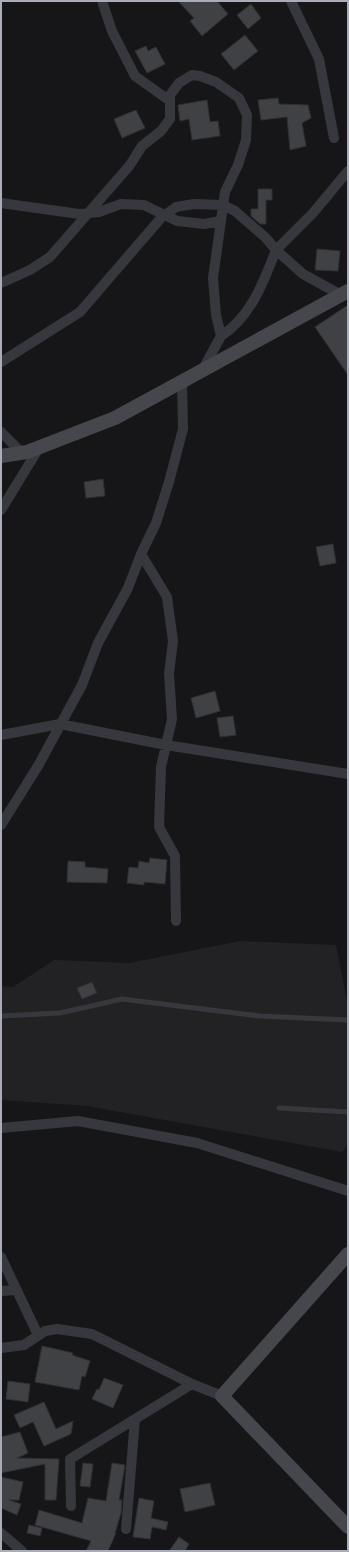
<svg xmlns="http://www.w3.org/2000/svg" width="349" height="1552" font-family="'Fira Sans Condensed',sans-serif">
<rect width="100%" height="100%" fill="#161618"/>
<!-- built -->
<path fill="#222225" d="M240,941L336,945L348,1006V1144L342,1152L87,1106L1,1100V986L13,987L54,960L129,963Z"/>
<!-- building -->
<path fill="#404145" stroke="#303034" d="M178,1H217L228,14L202,36L190,21L194,18Z
M251,4L261,18L248,29L237,15Z
M245,35L258,51L234,70L221,54Z
M146,46L148,51L156,47L165,64L147,73L135,51Z
M278,98L279,104L308,105L311,118L302,123L306,146L290,150L287,117L261,120L258,100Z
M207,100L210,122L218,121L220,136L192,140L189,119L180,121L178,105Z
M136,110L145,128L122,138L114,119Z
M258,189H272V200H266V224H260L251,216V209H258Z
M317,249L340,251L338,271L315,270Z
M348,305V375L315,327Z
M103,479L105,496L86,498L84,482Z
M333,544L336,563L320,566L316,547Z
M215,691L220,711L196,718L191,698Z
M233,716L236,735L220,737L217,718Z
M150,858L167,860L165,884L144,882V885L127,883L129,867L138,868L139,861L149,863Z
M68,861L85,862V867L108,869L107,883L67,882Z
M92,982L97,993L82,999L77,988Z
M42,1346L73,1353L72,1355L90,1361L85,1377L82,1376L79,1390L35,1382Z
M104,1378L123,1385L113,1408L92,1399L97,1389L99,1390Z
M8,1381L30,1384L28,1402L6,1399Z
M44,1402L56,1429L73,1421L71,1434L44,1446L33,1422L20,1428L14,1415Z
M20,1432L28,1453L17,1458L59,1459L56,1500H45V1464L1,1473V1437Z
M83,1463L93,1464L90,1487L80,1486Z
M112,1463L125,1465L119,1500H122L121,1513L115,1533H116L108,1551H86L91,1541L35,1525L39,1510L82,1523L88,1498L106,1501Z
M1,1477L23,1482L19,1500H9L21,1504L17,1515L1,1508Z
M210,1483L215,1505L185,1512L180,1489Z
M139,1498L154,1501L151,1518L168,1522L166,1530L152,1527L150,1539L133,1537Z
M29,1525L42,1528L40,1536L27,1533Z
M179,1537L189,1544L185,1551H169Z"/>
<g fill="none" stroke-linecap="round" stroke-linejoin="round">
<!-- lane -->
<path stroke="#37383d" stroke-width="5" d="M1,1016L60,1013L122,999L259,1016L348,1020
M279,1108L348,1112"/>
<!-- street -->
<path stroke="#37383d" stroke-width="10" d="M102,1L112,31L135,76L170,101
M291,1L319,59L334,138
M1,203L79,214L99,212L121,204L144,205L177,221L204,224L221,221
M1,283L30,270L50,257L130,165L142,146L161,131L170,119V95L179,83L192,75L200,76L216,82L239,98L247,115L246,140L238,165L225,192L213,278L216,315L221,336L203,369
M221,336C251,317 264,281 276,250L303,274L341,295
M1,362L80,312L161,218L176,207L194,204L223,205L235,211L266,238L276,250L313,213L348,171
M1,432L22,453
M1,510L39,448
M1,735L60,724L166,745L348,774
M1,825L38,766L82,685L98,643L128,588L141,554
M176,921L175,856L159,827L161,767L172,719L169,674L173,641L167,597L141,554L156,523L169,482L183,429L182,381
M1,1128L78,1121L197,1143L348,1191
M1,1257L38,1335
M1,1291L17,1290
M1,1348L24,1345L45,1331L57,1329L92,1334L192,1384L222,1396
M71,1506L70,1459L192,1384
M126,1529L135,1419
M1,1533L22,1551"/>
<!-- secondary -->
<path stroke="#45474d" stroke-width="14" d="M1,456L27,452L115,418L348,291
M348,1254L222,1396L348,1527"/>
</g>
<!-- border -->
<rect width="349" height="1552" fill="none" stroke="#a8adb8" stroke-width="4"/>
</svg>
